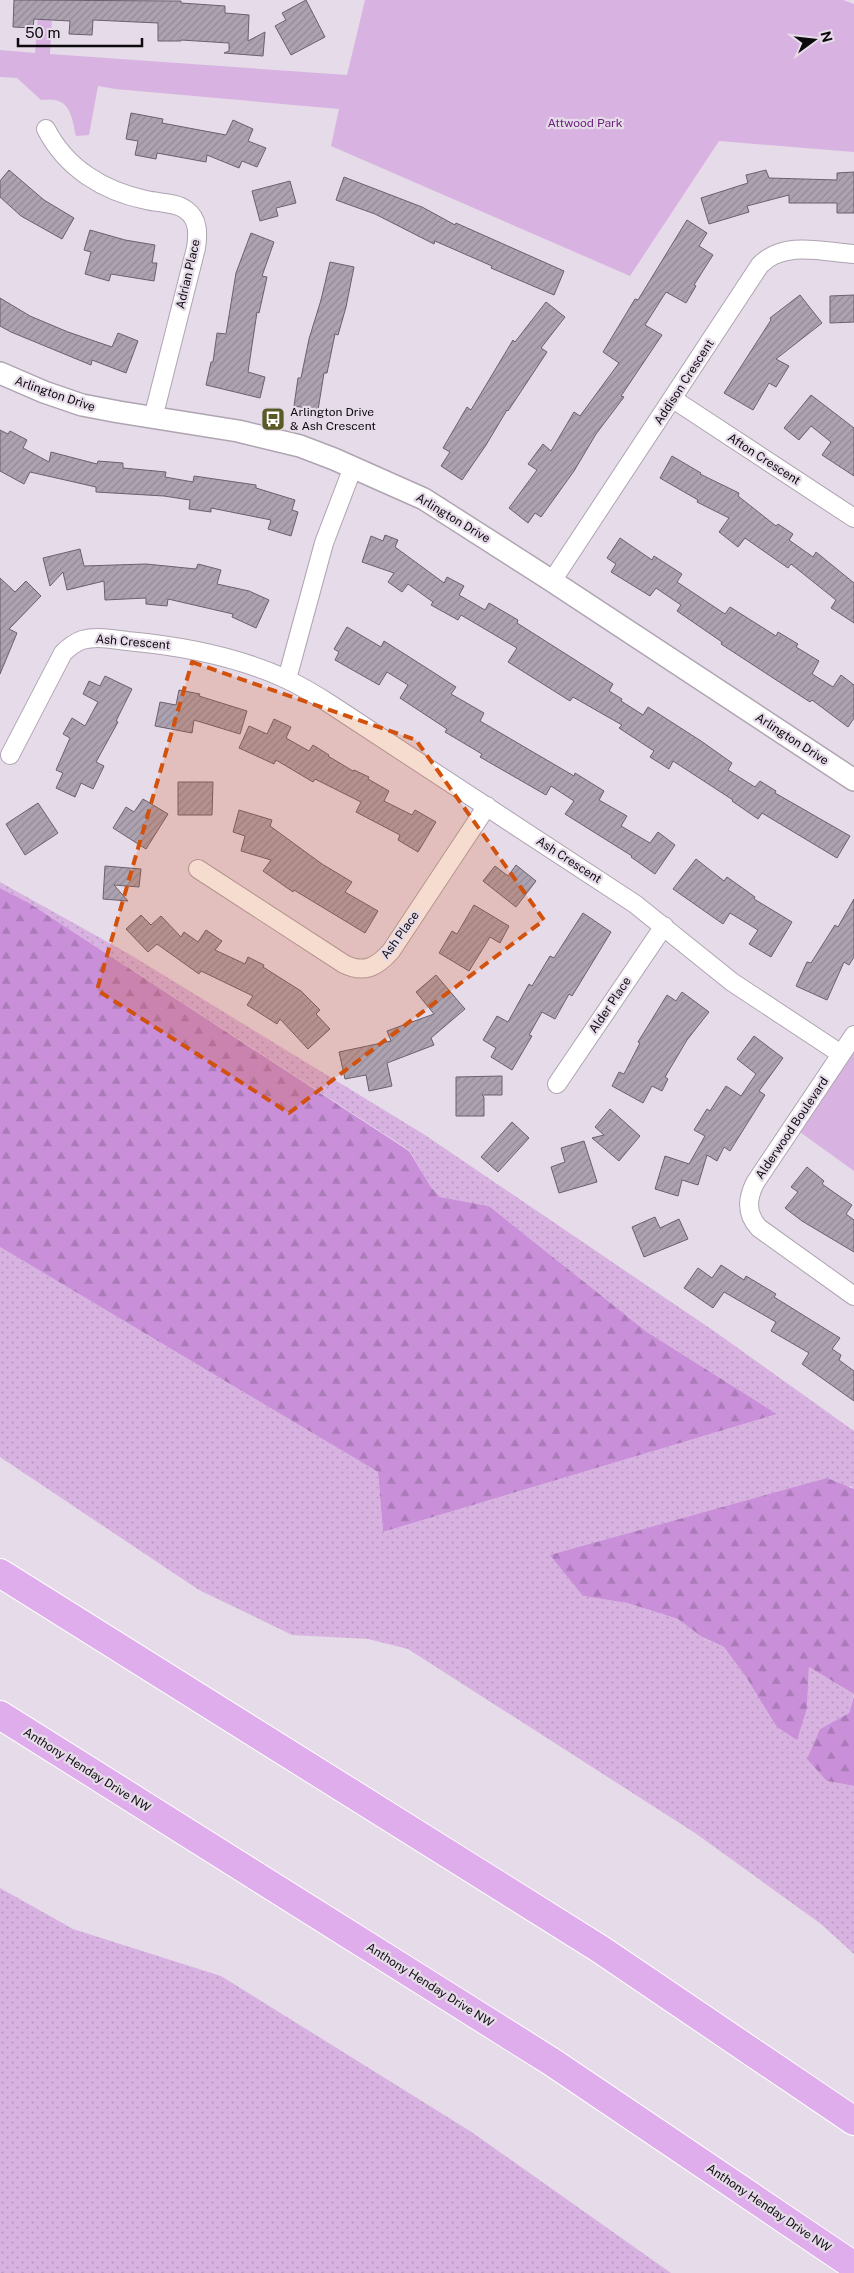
<svg xmlns="http://www.w3.org/2000/svg" width="854" height="2273" font-family="'Public Sans',sans-serif">
<defs>
<pattern id="grass-dots" width="8" height="8" patternUnits="userSpaceOnUse" patternTransform="scale(1.25)"><rect width="8" height="8" fill="#d8b3e1"/><path d="M2 2h.1M6 6h.1" fill="none" stroke="#b899c0" stroke-width="1.8" stroke-linecap="round"/></pattern>
<pattern id="forest-firs" width="22" height="20" patternUnits="userSpaceOnUse" patternTransform="scale(1.25)"><rect width="22" height="20" fill="#c98fd8"/><path d="M5 1l3.5 6h-7zM16 11l3.5 6h-7z" fill="#ab7ab8"/></pattern>
<pattern id="building-hatch" width="6" height="6" patternUnits="userSpaceOnUse" patternTransform="scale(1.25)"><rect width="6" height="6" fill="#ada2b0"/><path d="M-1 1l2-2M0 6l6-6M5 7l2-2" fill="none" stroke="#948a96"/></pattern>
</defs>
<rect width="100%" height="100%" fill="#e6dbe9"/>
<!-- grass -->
<path fill="url(#grass-dots)" d="M0,882L129,954L425,1135L714,1331L854,1431V1489L851,1486L583,1596L627,1603L678,1619L705,1639L724,1647L748,1680L807,1708L809,1667L854,1694L849,1713L820,1729L827,1781L854,1786V1954L821,1924L695,1833L408,1649L368,1639L292,1635L199,1590L0,1457V1247L378,1472L383,1532L777,1414L647,1332L489,1206L440,1197L431,1187L409,1150L29,903L0,888Z
M0,1888L73,1929L221,1976L470,2131L671,2273H0Z"/>
<!-- forest -->
<path fill="url(#forest-firs)" d="M0,888L29,903L409,1151L431,1187L440,1197L489,1206L647,1332L777,1414L383,1532L378,1472L0,1247Z
M827,1478L854,1489V1694L809,1667L807,1708L797,1740L777,1727L748,1680L724,1647L702,1637L678,1619L627,1603L583,1596L550,1555Z
M854,1696V1786L827,1781L807,1759L820,1729L849,1713Z"/>
<!-- park -->
<path fill="#d8b3e1" d="M39,0H53L50,54L347,75L365,0H843L854,4V152L719,141L630,276L331,146L339,109L115,89L98,86L89,135L76,136C71,112 69,96 41,100L17,78L0,77V50L35,53Z
M854,1034V1171L793,1127Z"/>
<!-- building -->
<path fill="url(#building-hatch)" stroke="#6a616d" d="M14,0L181,1V3L225,6V13L249,15L248,41L265,32L263,56L224,53L229,51V43L181,40V41H158V23L93,20L92,35L69,34L70,21L34,19L33,28L13,27Z
M306,0L325,37L291,55L275,26L286,20L282,13Z
M131,113L163,119L162,123L226,135L233,120L253,129L248,141L266,148L257,167L242,161L239,168L207,155L206,162L157,153L156,159L135,155L138,141L126,139Z
M9,170L44,200L74,218L62,239L21,216L0,197V181Z
M766,170L769,178L837,180V173L854,172V213H837V203H789V195L747,206L749,212L709,224L701,198L748,183L746,175Z
M344,177L422,207L455,225L456,223L564,271L554,295L491,268L492,266L435,241L434,244L375,214L336,200Z
M290,181L296,203L276,208L278,216L260,221L252,191Z
M687,220L707,233L699,246L713,255L694,285L696,286L686,303L666,292L645,325L662,335L621,396L624,397L596,434L574,471L541,517L535,513L528,523L509,508L537,470L528,464L543,444L551,451L574,412L580,416L619,363L603,352L635,299L638,300Z
M90,230L125,240L155,245L152,263H157L154,281L111,274L109,281L85,274L91,252L84,250Z
M251,233L274,242L262,276L267,277L259,313L257,312L248,372L265,377L260,398L206,385L211,362H213L217,333L226,334L236,273Z
M330,262L354,267L346,307L338,335L335,334L327,373H324L318,410L294,406L298,378H301L309,339L321,300Z
M800,295L822,323L776,359L789,366L776,387L769,383L753,410L724,393L771,320L770,318Z
M854,295V322L830,323V296Z
M0,298L30,316L68,332L112,347L118,333L138,341L126,373L92,360L91,365L11,332L0,326Z
M546,302L565,317L541,348L547,352L508,411L507,410L486,445L462,480L441,466L450,452L443,448L467,407L471,410L513,340L515,342Z
M811,395L854,428V476L822,455L831,442L811,426L799,440L784,428Z
M0,430L8,434L10,431L27,440L23,448L49,462L51,452L97,464L98,461L123,463V468L166,472L165,477L193,482L194,476L256,485V488L295,500L292,510L298,512L291,536L268,529L271,520L211,508V512L189,509L190,500L164,496L96,492V487L30,472L24,484L0,471Z
M672,456L701,473L700,474L739,493L738,496L776,526L778,524L793,534L789,540L813,557L816,552L854,583V623L831,608L836,600L791,564L788,568L745,538L738,547L719,532L729,518L697,502L698,500L660,478Z
M385,535L398,540L395,547L444,583L447,577L464,586L459,595L485,610L489,603L518,620L517,623L613,684L609,691L622,699L621,701L643,715L648,707L701,741L732,763L728,770L755,787L760,781L776,791L775,793L850,836L837,858L762,813L758,819L732,801L733,800L673,761L669,769L650,757L654,751L619,728L622,725L573,697L570,701L508,662L517,648L461,615L458,620L431,605L433,602L408,584L402,592L388,582L394,573L362,562L371,536L383,541Z
M620,538L652,560L654,556L682,574L677,582L725,614L730,607L776,636L778,632L798,644L796,647L819,661L812,674L833,687L841,675L854,685V718L848,727L812,700L810,702L721,644L722,642L677,611L681,605L656,588L650,596L611,572L616,564L607,558Z
M80,549L84,566L146,564L196,569L198,564L221,570L217,584L249,591L269,600L256,628L232,617L233,614L168,599L167,606L146,604V598L105,600L104,581L67,590L63,572L50,586L43,558Z
M0,578L15,592L26,581L41,596L9,629L17,633L0,674Z
M347,627L381,647L384,641L425,667L456,687L451,694L484,713L480,721L574,776L575,773L604,791L599,800L627,816L621,826L650,843L658,832L675,845L655,874L631,857L632,856L565,814L574,801L551,786L546,795L480,757L482,754L445,732L447,729L400,698L408,685L387,672L379,685L335,660L339,652L334,649Z
M105,676L132,689L116,721L118,722L96,762L104,766L93,789L81,783L75,797L56,788L63,773L56,770L70,738L63,734L72,718L85,726L98,702L83,694L89,681L100,686Z
M179,690L200,694L199,696L247,711L240,734L194,720L192,733L155,726L160,702L176,705Z
M274,719L291,727L286,738L309,751L313,745L329,755L328,756L353,771L354,770L369,777L368,779L389,791L384,801L412,815L415,810L436,822L418,852L398,840L400,835L356,812L361,802L315,779L313,782L276,760L274,764L239,748L249,726L267,734Z
M178,782H213L212,815H178Z
M143,799L168,814L146,849L113,828L126,807L134,812Z
M38,803L58,833L25,855L6,824Z
M239,810L272,820L270,826L322,864L352,882L345,892L378,911L365,933L294,890L293,892L263,871L271,860L241,851L245,836L233,832Z
M696,859L724,881L727,877L755,897L754,899L792,922L771,957L749,944L758,930L730,913L723,924L673,889Z
M516,865L536,881L516,907L483,881L495,866L508,876Z
M105,866L141,869L139,887L114,885L128,901L103,899Z
M854,899V957L849,965L844,962L827,1000L796,986L807,962L811,963L835,925L838,927Z
M474,905L509,926L500,943L490,937L469,971L439,953L452,931L457,934Z
M583,913L611,932L572,996L569,994L555,1019L542,1012L529,1035L532,1036L512,1070L491,1057L496,1048L483,1040L497,1016L508,1022L529,984L532,986L550,956L554,958Z
M141,915L151,925L161,916L181,937L184,932L198,942L206,930L222,941L215,950L245,964L248,957L264,965L263,967L301,991L320,1010L316,1014L330,1029L308,1049L280,1019L277,1024L247,1005L253,996L201,971L199,974L157,944L148,952L126,929Z
M436,975L465,1009L431,1038L434,1045L387,1063L392,1086L369,1091L366,1075L345,1079L339,1052L391,1041L387,1031L434,1014L416,992Z
M682,992L709,1012L687,1040L665,1077L668,1079L662,1091L652,1086L643,1103L612,1086L619,1072L624,1074L640,1043L638,1042L667,995L676,1001Z
M754,1036L783,1058L759,1091L765,1095L730,1151L724,1147L717,1161L707,1155L698,1185L682,1180L678,1196L655,1189L665,1156L689,1164L705,1136L694,1130L707,1109L710,1111L726,1086L741,1096L756,1074L737,1059Z
M502,1076V1095H482L484,1097V1116H456V1077Z
M610,1109L640,1136L619,1161L592,1138L604,1135L595,1127Z
M512,1122L529,1138L498,1172L481,1157Z
M584,1141L597,1182L559,1193L551,1167L565,1162L561,1148Z
M807,1167L824,1181L822,1184L852,1205L846,1214L854,1220V1252L802,1221L785,1208L798,1192L791,1187Z
M655,1217L660,1228L679,1219L688,1239L644,1257L632,1227Z
M721,1265L744,1280L746,1276L776,1294L774,1297L840,1338L832,1349L841,1355L839,1360L854,1371V1401L802,1364L809,1353L771,1331L776,1322L724,1292L713,1308L684,1288L698,1268L712,1278Z"/>
<g fill="none" stroke-linecap="round" stroke-linejoin="round">
<!-- minor casing -->
<g stroke="#afa4b1" stroke-width="20">
<path id="minor" d="M46,129C66,168 103,191 146,200C158,203 176,202 186,210C199,219 198,235 196,248L153,418
M673,399L854,518
M552,581L760,265C784,240 824,252 854,254
M287,679L324,543L353,467
M10,755L63,653C69,647 74,643 82,640C96,636 113,639 127,641C182,646 236,656 286,679C301,686 316,695 330,704L635,904L732,982L841,1054
M198,869L344,964C364,974 377,967 391,951L487,806
M854,1035L755,1183C747,1199 746,1214 759,1228L854,1296
M557,1084L664,926"/>
</g>
<!-- tertiary casing -->
<g stroke="#afa4b1" stroke-width="24">
<path id="tertiary" d="M0,373L44,392L82,405L119,412L238,431L300,446L334,459L424,499L552,581L854,780"/>
</g>
<!-- motorway casing -->
<g stroke="#fff" stroke-width="30">
<path id="motorway" d="M0,1573L600,1949L854,2121
M0,1715L552,2062L854,2266"/>
</g>
<!-- minor -->
<use href="#minor" stroke="#fff" stroke-width="18"/>
<!-- tertiary -->
<use href="#tertiary" stroke="#fff" stroke-width="21"/>
<!-- motorway -->
<use href="#motorway" stroke="#dfacec" stroke-width="28"/>
</g>
<!-- marked area -->
<path fill="#d2510c" fill-opacity="0.2" stroke="#d2510c" stroke-width="4" stroke-dasharray="10 6" stroke-linejoin="round" d="M192,662L416,740L544,920L289,1113L97,990Z"/>
<!-- icons -->
<defs>
<g id="bus-square" transform="scale(1.25)"><rect x="-9" y="-9" width="18" height="18" rx="4" fill="#5a5a27" stroke="#e6dbe9"/><path d="M-5-6H5V4H4V6H2V4H-2V6H-4V4H-5ZM-3.5-4V0h7V-4ZM-3.5 1.2v1.5H-2V1.2ZM2 1.2v1.5H3.5V1.2Z" fill="#fff"/></g>
</defs>
<g fill-rule="evenodd">
<use href="#bus-square" x="273" y="419"/>
</g>
<g text-anchor="middle" stroke-width="4.5" stroke-linejoin="round" paint-order="stroke">
<!-- park labels -->
<g font-size="12" fill="#6a247a" stroke="#e6dbe9">
<text x="585" y="127">Attwood Park</text>
</g>
<!-- street labels -->
<g font-size="12" fill="#0d0a0e" stroke="#e6dbe9">
<text transform="translate(188 274) rotate(-77)" y="4">Adrian Place</text>
<text transform="translate(684 382) rotate(-57)" y="4">Addison Crescent</text>
<text transform="translate(55 394) rotate(19)" y="4">Arlington Drive</text>
<text transform="translate(764 459) rotate(33)" y="4">Afton Crescent</text>
<text transform="translate(453 518) rotate(31)" y="4">Arlington Drive</text>
<text transform="translate(133 642) rotate(5)" y="4">Ash Crescent</text>
<text transform="translate(792 739) rotate(33)" y="4">Arlington Drive</text>
<text transform="translate(569 860) rotate(33)" y="4">Ash Crescent</text>
<text transform="translate(400 935) rotate(-54)" y="4">Ash Place</text>
<text transform="translate(610 1005) rotate(-56)" y="4">Alder Place</text>
<text transform="translate(792 1128) rotate(-56)" y="4">Alderwood Boulevard</text>
<text transform="translate(87 1770) rotate(32)" y="4">Anthony Henday Drive NW</text>
<text transform="translate(430 1985) rotate(32)" y="4">Anthony Henday Drive NW</text>
<text transform="translate(769 2208) rotate(34)" y="4">Anthony Henday Drive NW</text>
</g>
<!-- poi labels -->
<g font-size="12" fill="#0d0a0e" stroke="#e6dbe9" text-anchor="start">
<text x="290" y="416">Arlington Drive<tspan x="290" dy="14">&amp; Ash Crescent</tspan></text>
</g>
</g>
<!-- north arrow -->
<g transform="translate(814 40) rotate(75)" stroke="#e6dbe9" stroke-width="4" paint-order="stroke">
<path d="M0-4L9 19L0 12L-9 19Z" fill="#0d0a0e"/>
<text y="-8" font-size="14" font-weight="bold" text-anchor="middle" fill="#0d0a0e">N</text>
</g>
<!-- scale -->
<path d="M18 38v8h124v-8" fill="none" stroke="#0d0a0e" stroke-width="2.5"/>
<text x="25" y="38" font-size="15" fill="#0d0a0e" stroke="#e6dbe9" stroke-width="4" paint-order="stroke">50 m</text>
</svg>
